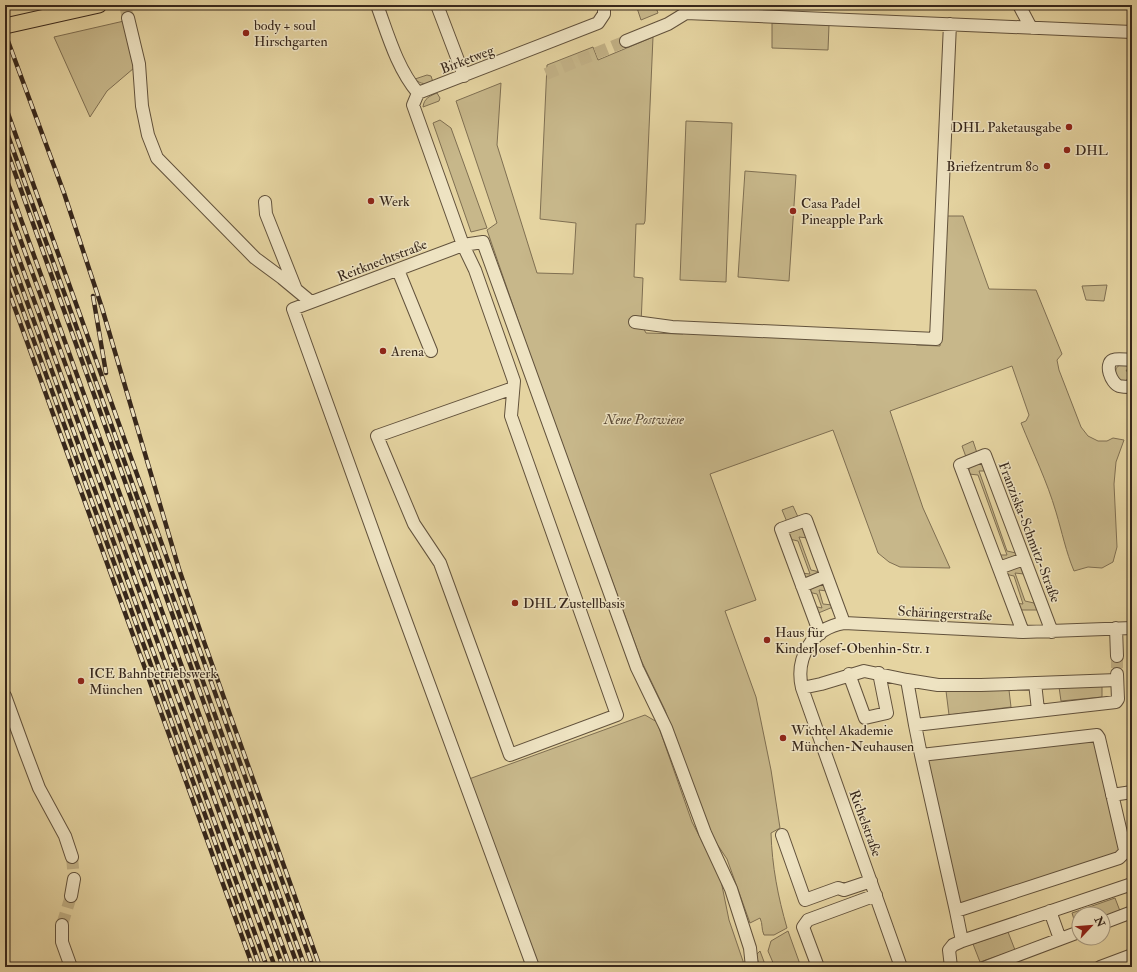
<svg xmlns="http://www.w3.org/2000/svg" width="1137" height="972" font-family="'IM FELL Double Pica',serif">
<rect width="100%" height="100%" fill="#e5d4a1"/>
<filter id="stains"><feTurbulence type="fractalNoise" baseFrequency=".005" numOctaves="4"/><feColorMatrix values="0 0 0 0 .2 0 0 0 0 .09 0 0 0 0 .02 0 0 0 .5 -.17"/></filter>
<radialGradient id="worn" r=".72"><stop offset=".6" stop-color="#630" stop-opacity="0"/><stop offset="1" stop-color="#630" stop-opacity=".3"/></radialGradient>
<!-- green -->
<path fill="#c7b78a" stroke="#7f6f52" d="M636,5H655L658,13L641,20Z
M124,21L134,68L107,91L90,117L54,37Z
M772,23L829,25L828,50L772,48Z
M653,37L645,221L644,224H636L634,277L643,278L641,324L646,333L683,334L685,332L911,343L917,345L940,346L946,216H963L989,289L1036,290L1062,354L1057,360L1059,370L1081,427L1088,436L1098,441H1107L1113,438L1124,440L1116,462L1114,484L1117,547L1113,562L1102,568L1088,567L1074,571C1066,552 1062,532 1056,512C1047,481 1033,453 1021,423L1026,421L1029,415L1012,366L890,411L923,508L950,568L900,567L889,562L878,553L833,430L710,474L756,600L725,611L756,697L771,770L780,828L771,833C772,866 778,897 787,928L774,935H764C761,929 763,924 760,918L750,923L727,859L711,835L665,710L641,660L530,355L487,230L497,223L456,101L501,83L497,145L537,273L573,274L576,223L540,219L547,65L593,47L598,60Z
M427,75L431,76L433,82C426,84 421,85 415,79Z
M437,93L440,98L439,101L423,107C424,98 430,96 437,93Z
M440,120L451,128L487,228L471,232L433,123Z
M686,121L732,123L726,282L680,280Z
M745,171L796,175L789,281L738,277Z
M1107,285L1104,301L1086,300L1082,286Z
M1131,364L1126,371L1132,372V375H1130L1125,382L1116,378C1114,364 1119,365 1131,364Z
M973,441L977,453L966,457L962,446Z
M981,463L984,464L987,471H979L1007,551L1016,553L1018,557L1001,563L998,555H1007L978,475L969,474V469L970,466Z
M793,506L798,517L787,522L782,510Z
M802,527L804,529L808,538L799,537L811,570L820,572L807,580L801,573L810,574L798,541L789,539L788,535L789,532Z
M1021,566L1024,574L1015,573L1025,601L1034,603L1037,610H1018L1015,603L1023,604L1014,576L1005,574V571Z
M821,584L825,586L827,591L819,590L823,604L832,605L833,607L816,614L813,606L822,608L817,594L808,592L809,590Z
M1102,685V697L1061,701L1059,687Z
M1009,690L1011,707L949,715L946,691Z
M645,715L657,722L692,822L720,876L729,920L745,967H539L469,779Z
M1093,735L1121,851L957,907L926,759Z
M1115,898L1120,911L1103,917V914H1079V925L1076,926L1072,913Z
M788,931L801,967H777L774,965L768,951L771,941Z
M1008,932L1015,950L980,962L973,944Z
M760,951L766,967H760L756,955Z"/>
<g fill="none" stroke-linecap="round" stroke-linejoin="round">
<!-- minor-tunnel -->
<path stroke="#c2b186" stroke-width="12" stroke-dasharray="12 6" stroke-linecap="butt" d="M125,5L128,18
M546,74L626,41
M1117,656V674
M72,857L74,879
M62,925L71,896"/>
<!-- minor casing -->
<g stroke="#62523c" stroke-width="14">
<path id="minor" d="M377,5C388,35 397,68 418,93L598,23L604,14V5
M437,5L464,76
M1019,5L1029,24L1032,28
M128,18L139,64L142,106L148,135L157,158L255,258L282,278L311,302
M626,41L668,24L686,13L1132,32
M418,93L413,105L463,245L475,270L514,381L511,416L617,715L510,755L440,563L414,524L377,436L513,388
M265,202L266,214L295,287
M398,270L431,351
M635,322L672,327L936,339L950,24
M1132,360C1126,360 1118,358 1113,360C1104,364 1111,383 1119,386C1123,387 1128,387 1132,387
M999,568L1024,559
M802,586L826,576
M1116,628L1117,656
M1023,632L960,465L985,455L1052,632
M820,634L781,529L806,520L844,623
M849,674L865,718L887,713L879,673
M1117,674L1118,699L1116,702L915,725L907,680L938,685H981L1117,680
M1035,683L1038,710
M802,688L821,684L864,671L907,680
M5,696L25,751L39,788L65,836L72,857
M915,725L921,755
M1097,735L1099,738L1125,850L1124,853L1119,858L956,911L921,755Z
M1112,795L1132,792
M782,835L805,900L838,888L844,890L871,881
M71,896L74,879
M1050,911L1060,939
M1103,923L1132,912
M62,925V942L71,967
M962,941L1132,884
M533,967L383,559L293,309L463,245L483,242L637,668L666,728L705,833L731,889L750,948L752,967
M818,967L803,927L808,920L876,895
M901,967L802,688C795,658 812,628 844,623L1023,632L1132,628
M951,967L949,950L953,945L962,941L956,911
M986,967L1079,932
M1100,967L1132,955"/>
</g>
<!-- major casing -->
<g stroke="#37271b" stroke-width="17">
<path id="major" d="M5,26L99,5"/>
</g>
<!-- minor -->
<use href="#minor" stroke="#eee3c2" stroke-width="12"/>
<!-- major -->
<use href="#major" stroke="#e5d4a1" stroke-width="15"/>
<!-- rail casing -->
<g stroke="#37271b" stroke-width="4.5">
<path id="rail" d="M5,33L64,193L102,308L179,569L203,639L320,967
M5,105L313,967
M5,127L305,967
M5,145L298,967
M5,175L290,967
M5,197L283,967
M5,220L275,967
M5,241L267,967
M5,261L260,967
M5,281L253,967
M93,296L106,373"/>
</g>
<!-- rail -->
<use href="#rail" stroke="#eee3c2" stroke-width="3" stroke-dasharray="9" stroke-linecap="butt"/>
</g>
<!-- markers -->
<g fill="#8f2418" stroke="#eee3c2" stroke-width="1.5">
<circle cx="246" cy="33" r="4"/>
<circle cx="1069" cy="127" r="4"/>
<circle cx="1067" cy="150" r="4"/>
<circle cx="1047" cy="166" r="4"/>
<circle cx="371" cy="201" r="4"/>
<circle cx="793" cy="211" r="4"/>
<circle cx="383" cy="351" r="4"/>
<circle cx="515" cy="603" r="4"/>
<circle cx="767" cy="640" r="4"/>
<circle cx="81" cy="681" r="4"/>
<circle cx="783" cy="738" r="4"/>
</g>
<g text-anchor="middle" stroke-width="3" stroke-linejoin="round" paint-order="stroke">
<!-- poi labels -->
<g font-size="14" fill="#37271b" stroke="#eee3c2" text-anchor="start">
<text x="254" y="30">body + soul<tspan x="254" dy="16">Hirschgarten</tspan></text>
<text x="1061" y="132" text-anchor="end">DHL Paketausgabe</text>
<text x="1075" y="155">DHL</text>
<text x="1039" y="171" text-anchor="end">Briefzentrum 80</text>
<text x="379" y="206">Werk</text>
<text x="801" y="208">Casa Padel<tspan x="801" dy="16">Pineapple Park</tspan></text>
<text x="391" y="356">Arena</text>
<text x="523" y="608">DHL Zustellbasis</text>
<text x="775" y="637">Haus für<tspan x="775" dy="16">KinderJosef-Obenhin-Str. 1</tspan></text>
<text x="89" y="678">ICE Bahnbetriebswerk<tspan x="89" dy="16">München</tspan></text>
<text x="791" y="735">Wichtel Akademie<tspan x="791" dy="16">München-Neuhausen</tspan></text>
</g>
<!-- street labels -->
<g font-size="14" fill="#37271b" stroke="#eee3c2">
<text transform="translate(467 59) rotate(-21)" y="5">Birketweg</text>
<text transform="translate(382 260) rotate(-21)" y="5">Reitknechtstraße</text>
<text transform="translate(1030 532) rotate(69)" y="5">Franziska-Schmitz-Straße</text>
<text transform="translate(945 613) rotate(3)" y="5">Schäringerstraße</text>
<text transform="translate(866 823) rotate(70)" y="5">Richelstraße</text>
</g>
<!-- park labels -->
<g font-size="14" font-style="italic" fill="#5b4b37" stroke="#eee3c2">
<text x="644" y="424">Neue Postwiese</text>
</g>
</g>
<!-- margin -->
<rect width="1137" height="972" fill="none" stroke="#e5d4a1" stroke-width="20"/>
<rect x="6" y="6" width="1125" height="960" fill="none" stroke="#37271b" stroke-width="2"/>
<rect x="10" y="10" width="1117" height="952" fill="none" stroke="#37271b"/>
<!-- north arrow -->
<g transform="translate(1091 926) rotate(64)"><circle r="19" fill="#eee3c2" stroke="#a5987f"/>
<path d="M0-3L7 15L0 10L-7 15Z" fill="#8f2418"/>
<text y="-6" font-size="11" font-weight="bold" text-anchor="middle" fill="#37271b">N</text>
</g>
<rect width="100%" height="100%" filter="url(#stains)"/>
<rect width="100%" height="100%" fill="url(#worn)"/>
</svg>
